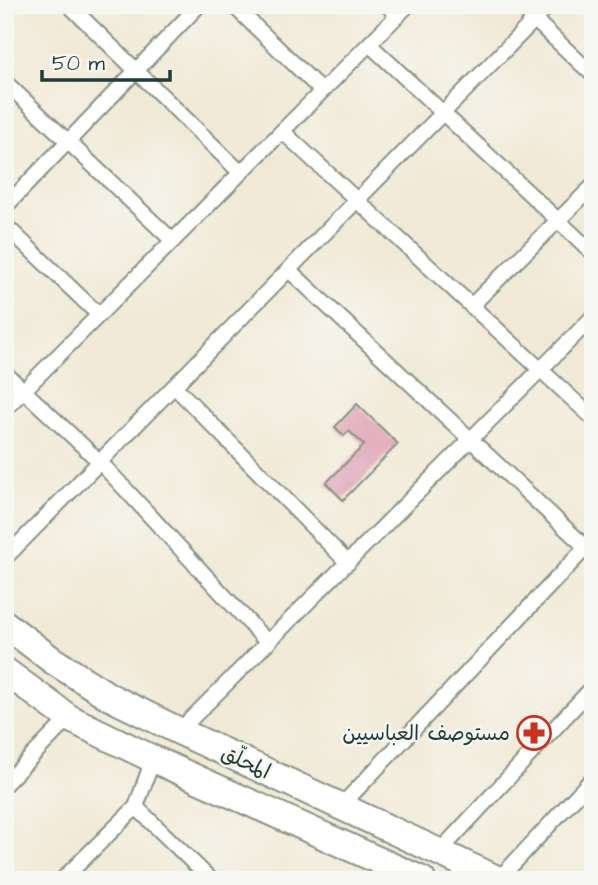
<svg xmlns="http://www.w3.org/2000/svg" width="598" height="885" font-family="'Architects Daughter','Playpen Sans Arabic',sans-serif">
<rect width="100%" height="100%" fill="#f6f6f2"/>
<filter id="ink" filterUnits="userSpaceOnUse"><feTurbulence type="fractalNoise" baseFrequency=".0143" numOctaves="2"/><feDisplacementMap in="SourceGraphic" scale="14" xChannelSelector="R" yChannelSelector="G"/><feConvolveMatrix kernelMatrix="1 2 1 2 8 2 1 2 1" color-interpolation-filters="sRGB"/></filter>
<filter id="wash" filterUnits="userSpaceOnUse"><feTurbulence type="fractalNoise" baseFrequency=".00686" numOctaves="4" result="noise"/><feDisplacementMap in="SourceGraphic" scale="28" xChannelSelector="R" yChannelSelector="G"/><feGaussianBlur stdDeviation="1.57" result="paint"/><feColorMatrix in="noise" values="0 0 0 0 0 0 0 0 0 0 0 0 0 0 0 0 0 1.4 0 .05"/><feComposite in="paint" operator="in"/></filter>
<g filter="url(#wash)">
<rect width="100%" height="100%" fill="#f1e9d5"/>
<g id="blocks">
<!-- building -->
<path fill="#dc96ad" d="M357,404L398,444L343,500L326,483L364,445L349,431L344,436L335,427Z"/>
</g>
</g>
<g filter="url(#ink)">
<use href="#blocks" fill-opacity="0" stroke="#889384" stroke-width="2"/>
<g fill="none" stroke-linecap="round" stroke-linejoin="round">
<!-- street casing -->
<g stroke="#889384" stroke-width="18">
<path id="street" d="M69,5L241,173
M233,5L322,91
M387,5L398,16
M519,5L593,75
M369,44L593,253
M5,82L173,241
M282,131L593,418
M5,207L199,5
M5,225L99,315
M289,270L593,554
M471,306L593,186
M5,373L101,463L268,643
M175,387L348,563
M5,409L408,5
M5,558L549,5
M179,731L593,317
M153,759L136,807L211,880
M5,784L69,718
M341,806L593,540
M439,852L593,687
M62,880L136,807
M498,880L593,778"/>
</g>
<!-- highway casing -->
<g stroke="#889384" stroke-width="30">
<path id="highway" d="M5,624L52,660L110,697L179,731L499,880
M5,671L69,718L153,759L422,880"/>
</g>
<!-- street -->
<use href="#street" stroke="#fff" stroke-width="14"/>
<!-- highway -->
<use href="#highway" stroke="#fff" stroke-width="26"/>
</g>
</g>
<!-- icons -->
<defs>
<g id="pharmacy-ring" transform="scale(1.75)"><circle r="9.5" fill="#f6f6f2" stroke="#c8321e" stroke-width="1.5"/><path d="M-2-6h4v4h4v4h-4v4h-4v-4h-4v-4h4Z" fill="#c8321e"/></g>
</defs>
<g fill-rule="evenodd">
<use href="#pharmacy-ring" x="534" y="733"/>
</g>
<g text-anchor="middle" stroke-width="5" stroke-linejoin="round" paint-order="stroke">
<!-- poi labels -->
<g font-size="21" fill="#1f3d34" stroke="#f6f6f2" text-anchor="end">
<text x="510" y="740">مستوصف العباسيين</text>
</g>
<!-- street labels -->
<g font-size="21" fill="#1f3d34" stroke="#f6f6f2">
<text transform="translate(246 762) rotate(25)" y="7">المحلّق</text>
</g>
</g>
<!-- margin -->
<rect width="598" height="885" fill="none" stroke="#f6f6f2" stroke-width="28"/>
<!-- scale -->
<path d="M42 70v10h128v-10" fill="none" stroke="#1f3d34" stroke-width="3.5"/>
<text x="52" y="70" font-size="21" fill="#1f3d34" stroke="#f6f6f2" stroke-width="5" paint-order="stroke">50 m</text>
</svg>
